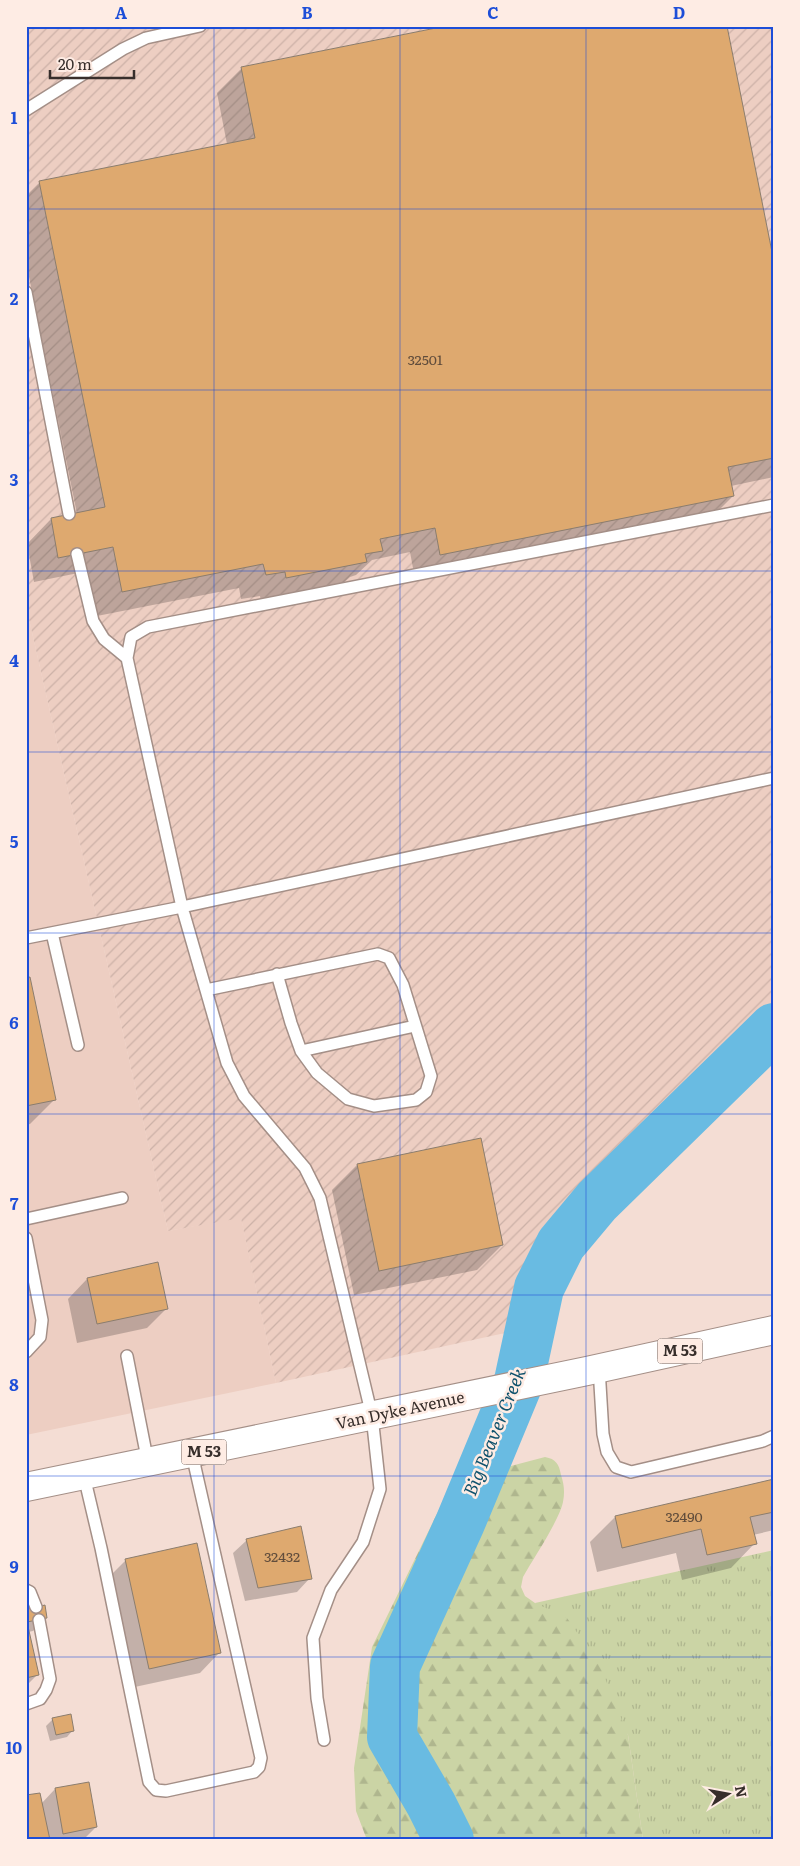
<svg xmlns="http://www.w3.org/2000/svg" width="800" height="1866" font-family="Literata,serif">
<defs>
<pattern id="industrial-furrows" width="10" height="10" patternUnits="userSpaceOnUse" patternTransform="scale(1.25)"><rect width="10" height="10" fill="#edcec2"/><path d="M-1 1l2-2M0 10L10 0M9 11l2-2" fill="none" stroke="#ccb1a7"/></pattern>
<pattern id="grass-tufts" width="24" height="20" patternUnits="userSpaceOnUse" patternTransform="scale(1.25)"><rect width="24" height="20" fill="#cbd4a5"/><path d="M3 7l-1-3M5 7V3M7 7l1-3M15 17l-1-3M17 17v-4M19 17l1-3" fill="none" stroke="#afb68e"/></pattern>
<pattern id="forest-firs" width="22" height="20" patternUnits="userSpaceOnUse" patternTransform="scale(1.25)"><rect width="22" height="20" fill="#cbd4a5"/><path d="M5 1l3.5 6h-7zM16 11l3.5 6h-7z" fill="#afb68e"/></pattern>
</defs>
<rect width="100%" height="100%" fill="#f4ddd4"/>
<!-- built -->
<path fill="#edcec2" d="M26,606L168,1231L241,1217L276,1383L26,1435Z"/>
<!-- industrial -->
<path fill="url(#industrial-furrows)" d="M26,26H774V1014L677,1115L544,1246L516,1286L505,1333L276,1383L241,1218L168,1231L26,606Z"/>
<!-- grass -->
<path fill="url(#grass-tufts)" d="M774,1550V1840H643L628,1735L535,1603Z"/>
<!-- forest -->
<path fill="url(#forest-firs)" d="M545,1457C556,1459 559,1464 561,1475C564,1484 565,1492 563,1502C559,1521 533,1559 523,1577L521,1587L525,1596L535,1603L567,1618L600,1666L628,1735L643,1840H367L356,1811L354,1768L372,1647L453,1481Z"/>
<!-- shadow -->
<path fill="#0003" d="M242,68L774,268V477L731,486L733,496L708,521L415,579L410,552L372,560L356,575L350,577L340,586L261,602L260,596L241,599L239,588L97,616L88,571L34,582L27,544L51,519L77,514L26,262V196L40,182L227,144L217,93Z
M26,979L55,1099L30,1124L26,1125Z
M480,1140L502,1245L477,1270L354,1295L332,1190L357,1165Z
M87,1279L167,1308L147,1328L77,1343L68,1299Z
M774,1480V1530L753,1535L755,1543L731,1568L682,1580L676,1553L597,1572L590,1542L615,1517Z
M247,1540L310,1578L297,1592L245,1601L233,1553Z
M126,1560L219,1653L200,1673L130,1688L106,1580Z
M26,1604L30,1610L46,1618L33,1631L28,1632L37,1675L26,1686Z
M53,1719L73,1730L67,1737L50,1741L46,1726Z
M88,1783L96,1827L83,1840H49L41,1804L55,1789Z"/>
<g fill="none" stroke-linecap="round" stroke-linejoin="round">
<!-- river -->
<path stroke="#69bbe2" stroke-width="50" d="M449,1840L431,1804L392,1737L395,1666L460,1523L519,1381L539,1288L561,1244L597,1201L774,1028"/>
</g>
<!-- building -->
<path fill="#dea96f" stroke="#8b7d6e" d="M446,26H727L774,262V458L728,467L734,496L440,555L435,528L380,539L383,551L365,554L367,562L286,578L285,572L266,575L263,564L122,592L113,547L58,558L51,518L105,507L39,181L255,138L241,67Z
M30,977L56,1100L26,1106V978Z
M481,1138L503,1245L379,1271L357,1164Z
M158,1262L168,1309L97,1324L87,1278Z
M774,1479V1512L750,1517L757,1544L707,1555L701,1529L622,1548L615,1516Z
M301,1526L312,1579L258,1588L246,1539Z
M197,1543L221,1653L149,1669L125,1559Z
M29,1602L30,1609L45,1605L47,1618L27,1622L39,1675L26,1678V1603Z
M71,1714L74,1731L56,1735L52,1718Z
M89,1782L97,1827L63,1834L55,1788Z
M40,1793L50,1840H26V1795Z"/>
<g fill="none" stroke-linecap="round" stroke-linejoin="round">
<!-- service casing -->
<g stroke="#a48f87" stroke-width="14">
<path id="service" d="M26,110L123,49L146,38L200,26
M26,292L69,514
M774,505L148,627L131,637L127,658L182,907L774,778
M77,554L93,621L104,639L127,658
M52,933L78,1045
M26,938L182,907L227,1063L244,1096L305,1168L320,1198L372,1416L380,1489L363,1542L331,1590L313,1638L317,1698L324,1740
M206,990L378,954L389,958L403,985L431,1076L426,1092L416,1100L374,1106L348,1099L317,1073L301,1051L291,1023L277,974
M301,1051L415,1026
M26,1219L122,1198
M26,1238L42,1320L40,1337L26,1352
M127,1356L148,1463
M599,1368L603,1434L607,1452L616,1467L631,1472L763,1441L774,1436
M84,1476L101,1548L149,1782L156,1790L166,1791L254,1772L259,1767L261,1758L192,1454
M26,1590L30,1592L36,1607
M26,1704L40,1699L46,1690L50,1679L39,1620"/>
</g>
<!-- primary casing -->
<g stroke="#a48f87" stroke-width="30">
<path id="primary" d="M26,1487L587,1371L774,1330"/>
</g>
<!-- service -->
<use href="#service" stroke="#fff" stroke-width="11"/>
<!-- primary -->
<use href="#primary" stroke="#fff" stroke-width="28"/>
</g>
<!-- grid -->
<path fill="none" stroke="#1d4ed8" stroke-width="1" stroke-opacity="0.55" d="M214,26V1840M400,26V1840M586,26V1840M26,209H774M26,390H774M26,571H774M26,752H774M26,933H774M26,1114H774M26,1295H774M26,1476H774M26,1657H774"/>
<g text-anchor="middle" stroke-width="5" stroke-linejoin="round" paint-order="stroke">
<!-- number labels -->
<g font-size="14" fill="#614d3c">
<text x="425" y="365">32501</text>
<text x="684" y="1522">32490</text>
<text x="282" y="1562">32432</text>
</g>
<!-- shield labels -->
<g fill="#feece4" stroke="#736762" stroke-width="1">
<rect x="657.5" y="1338.5" width="45" height="25" rx="4"/>
<rect x="181.5" y="1439.5" width="45" height="25" rx="4"/>
</g>
<g font-size="15" font-weight="bold" fill="#372e2b">
<text x="680" y="1356">M 53</text>
<text x="204" y="1457">M 53</text>
</g>
<!-- street labels -->
<g font-size="16" fill="#372e2b" stroke="#feece4">
<text transform="translate(400 1410) rotate(-12)" y="6">Van Dyke Avenue</text>
</g>
<!-- water labels -->
<g font-size="18" font-style="italic" fill="#0f526d" stroke="#feece4">
<text transform="translate(495 1432) rotate(-68)" y="6">Big Beaver Creek</text>
</g>
</g>
<!-- border -->
<rect width="800" height="1866" fill="none" stroke="#feece4" stroke-width="55"/>
<!-- north arrow -->
<g transform="translate(728 1794) rotate(79)" stroke="#feece4" stroke-width="4" paint-order="stroke">
<path d="M0-4L9 19L0 12L-9 19Z" fill="#372e2b"/>
<text y="-8" font-size="14" font-weight="bold" text-anchor="middle" fill="#372e2b">N</text>
</g>
<!-- scale -->
<path d="M50 70v8h84v-8" fill="none" stroke="#372e2b" stroke-width="2.5"/>
<text x="58" y="70" font-size="15" fill="#372e2b" stroke="#feece4" stroke-width="4" paint-order="stroke">20 m</text>
<rect x="28" y="28" width="744" height="1810" fill="none" stroke="#1d4ed8" stroke-width="2"/>
<g font-size="16" text-anchor="middle" font-weight="bold" fill="#1d4ed8">
<text x="121" y="19">A</text>
<text x="307" y="19">B</text>
<text x="493" y="19">C</text>
<text x="679" y="19">D</text>
<text x="14" y="124">1</text>
<text x="14" y="305">2</text>
<text x="14" y="486">3</text>
<text x="14" y="667">4</text>
<text x="14" y="848">5</text>
<text x="14" y="1029">6</text>
<text x="14" y="1210">7</text>
<text x="14" y="1391">8</text>
<text x="14" y="1573">9</text>
<text x="14" y="1754">10</text>
</g>
</svg>
